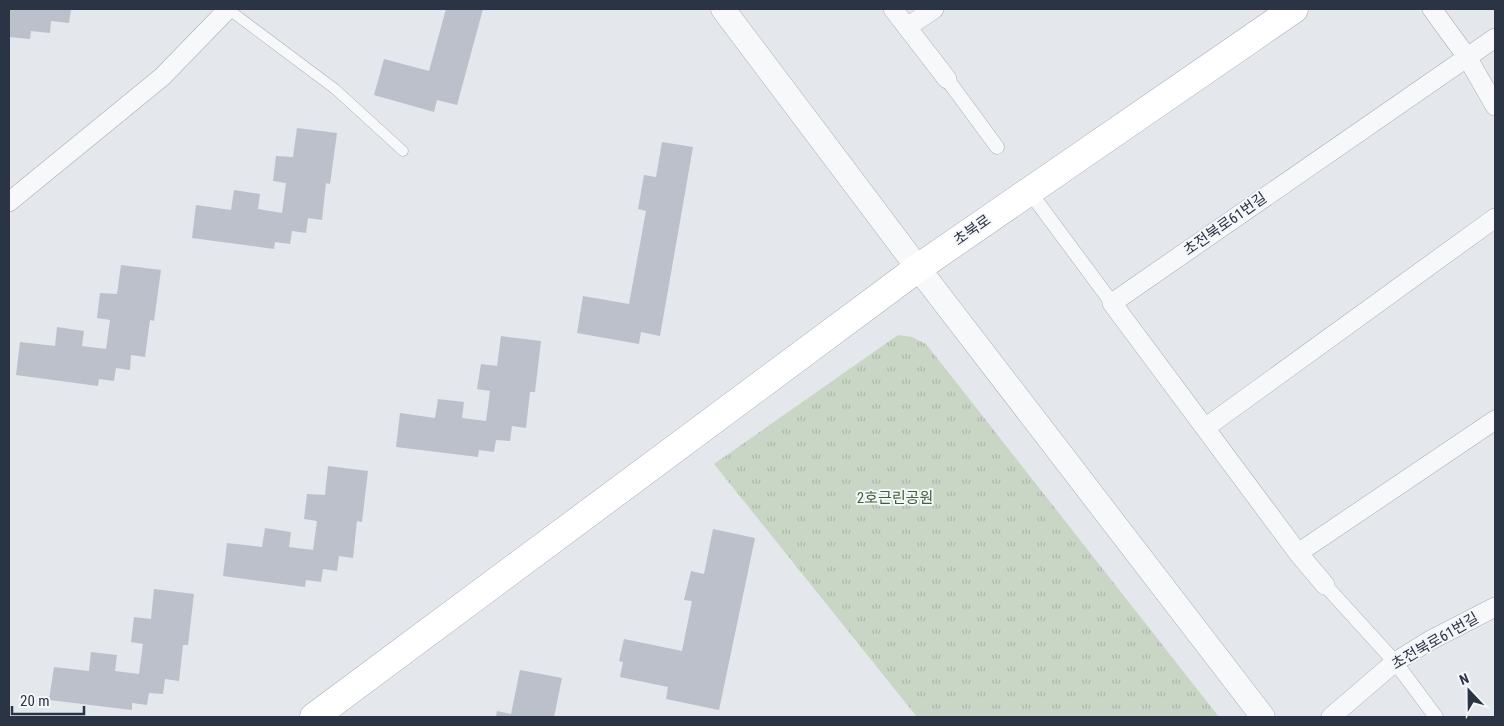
<svg xmlns="http://www.w3.org/2000/svg" width="1504" height="726" font-family="'Roboto Condensed','Noto Sans KR',sans-serif">
<defs>
<pattern id="park-tufts" width="24" height="20" patternUnits="userSpaceOnUse" patternTransform="scale(1.25)"><rect width="24" height="20" fill="#c9d6c5"/><path d="M3 7l-1-3M5 7V3M7 7l1-3M15 17l-1-3M17 17v-4M19 17l1-3" fill="none" stroke="#adb8ab"/></pattern>
</defs>
<rect width="100%" height="100%" fill="#e4e7ec"/>
<!-- park -->
<path fill="url(#park-tufts)" d="M898,335L912,337L926,344L1219,717H917L714,464Z"/>
<!-- building -->
<path fill="#bbc0ca" d="M9,9H71L69,23L51,21L50,33L31,31L30,39L9,37Z
M446,9H483L457,105L437,100L434,112L374,95L384,59L429,71Z
M297,128L337,133L330,184L326,183L322,220L308,218L306,233L292,231L290,244L275,242L274,249L192,238L196,205L231,210L234,190L260,194L258,209L282,213L286,183L273,181L276,156L293,157Z
M662,142L693,147L660,336L641,332L639,344L577,333L583,296L629,304L646,211L638,209L644,175L656,177Z
M121,265L161,270L154,321L150,320L145,357L131,355L130,370L116,368L114,381L99,379L98,386L16,375L20,342L55,346L57,327L84,331L82,346L106,349L110,320L97,318L100,293L117,294Z
M501,336L541,341L535,392H530L526,428L512,426L510,441L496,440L494,452L479,450L478,457L396,447L400,413L435,418L438,399L464,402L462,418L486,421L490,391L477,389L481,364L497,366Z
M328,466L368,471L362,522L357,521L353,558L339,556L337,571L323,569L321,582L306,580L305,587L223,576L227,543L262,547L265,528L291,532L289,547L313,550L317,521L304,519L307,494L325,495Z
M713,529L755,538L719,710L666,699L668,687L620,677L623,662L619,661L624,639L682,651L692,601L684,600L691,571L704,574Z
M154,589L194,594L188,645H183L179,681L165,679L163,694L149,693L147,705L132,703V710L49,700L54,667L89,671L91,652L117,655L115,671L139,674L143,644L131,642L134,617L151,619Z
M520,670L562,678L554,717H496L497,711L511,714Z"/>
<g fill="none" stroke-linecap="round" stroke-linejoin="round">
<!-- service casing -->
<g stroke="#a9aeb7" stroke-width="11">
<path id="service" d="M228,9L335,89L403,151"/>
</g>
<!-- pedestrian casing -->
<g stroke="#a9aeb7" stroke-width="15">
<path id="pedestrian" d="M947,79L997,147
M1029,191L1112,303
M1325,585L1395,662L1436,717"/>
</g>
<!-- minor casing -->
<g stroke="#a9aeb7" stroke-width="20">
<path id="minor" d="M893,9L947,79
M1432,9L1467,57L1495,106
M907,27L934,9
M9,202L162,77L228,9
M1205,428L1495,218
M1298,553L1495,420
M1325,585L1298,553L1112,303L1495,38
M1331,717L1395,662L1429,641L1495,607"/>
</g>
<!-- tertiary casing -->
<g stroke="#a9aeb7" stroke-width="25">
<path id="tertiary" d="M723,9L918,268L1263,717"/>
</g>
<!-- secondary casing -->
<g stroke="#a9aeb7" stroke-width="29">
<path id="secondary" d="M314,717L918,268L1294,9"/>
</g>
<!-- service -->
<use href="#service" stroke="#f7f8fa" stroke-width="10"/>
<!-- pedestrian -->
<use href="#pedestrian" stroke="#f7f8fa" stroke-width="14"/>
<!-- minor -->
<use href="#minor" stroke="#f7f8fa" stroke-width="19"/>
<!-- tertiary -->
<use href="#tertiary" stroke="#f7f8fa" stroke-width="24"/>
<!-- secondary -->
<use href="#secondary" stroke="#fff" stroke-width="28"/>
</g>
<g text-anchor="middle" stroke-width="4" stroke-linejoin="round" paint-order="stroke">
<!-- street labels -->
<g font-size="15" fill="#2b3445" stroke="#f4f6f9">
<text transform="translate(1225 224) rotate(-35)" y="5">초전북로61번길</text>
<text transform="translate(972 230) rotate(-35)" y="5">초북로</text>
<text transform="translate(1435 641) rotate(-30)" y="5">초전북로61번길</text>
</g>
<!-- park labels -->
<g font-size="15" fill="#3f6138" stroke="#f4f6f9">
<text x="895" y="503">2호근린공원</text>
</g>
</g>
<!-- border -->
<rect width="1504" height="726" fill="none" stroke="#2b3445" stroke-width="20"/>
<!-- north arrow -->
<g transform="translate(1469 691) rotate(338)" stroke="#f4f6f9" stroke-width="4" paint-order="stroke">
<path d="M0-4L9 19L0 12L-9 19Z" fill="#2b3445"/>
<text y="-8" font-size="14" font-weight="bold" text-anchor="middle" fill="#2b3445">N</text>
</g>
<!-- scale -->
<path d="M12 706v8h72v-8" fill="none" stroke="#2b3445" stroke-width="2.5"/>
<text x="20" y="706" font-size="15" fill="#2b3445" stroke="#f4f6f9" stroke-width="4" paint-order="stroke">20 m</text>
</svg>
